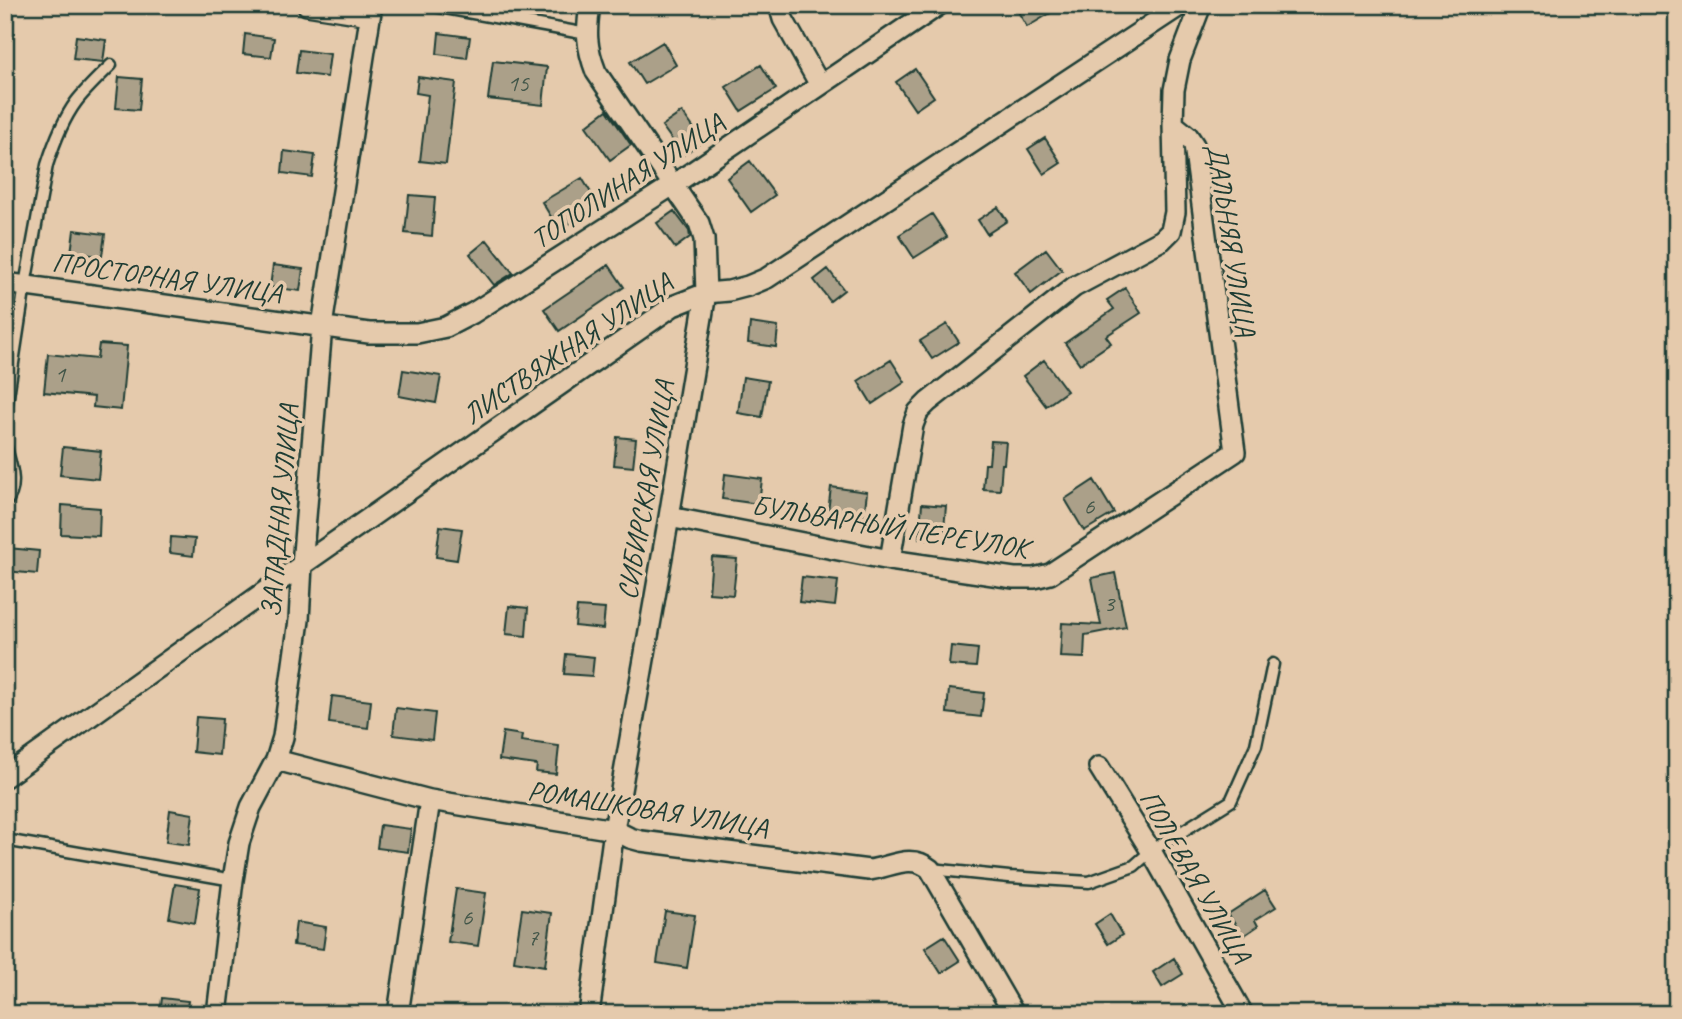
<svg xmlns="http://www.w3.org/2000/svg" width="1682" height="1019" font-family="Caveat,sans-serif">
<rect width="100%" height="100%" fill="#e5caac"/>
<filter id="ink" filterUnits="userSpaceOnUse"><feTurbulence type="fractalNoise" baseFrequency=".0143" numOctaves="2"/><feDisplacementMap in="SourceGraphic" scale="14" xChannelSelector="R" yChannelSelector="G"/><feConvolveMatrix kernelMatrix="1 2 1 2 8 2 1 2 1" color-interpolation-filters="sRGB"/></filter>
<g filter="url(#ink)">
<!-- building -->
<path fill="#aba089" stroke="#1f3d34" stroke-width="2" d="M1014,5H1064L1027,27Z
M439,33L470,37L467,58L437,54Z
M245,34L274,38L271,57L243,54Z
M76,36L106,40L103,62L73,59Z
M663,42L676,65L644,84L630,62Z
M299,50L330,54L327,77L296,73Z
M493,61L547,67L543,105L488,99Z
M761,65L776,89L741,111L726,87Z
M915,69L934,97L915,110L896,82Z
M119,77L142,79L139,110L116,108Z
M418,77L456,82L446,164L420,161L428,95L416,93Z
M607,110L631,145L610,160L586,126Z
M682,112L703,141L683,155L662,126Z
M1045,138L1061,163L1044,174L1028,149Z
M284,151L315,155L312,177L282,173Z
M750,161L775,195L751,212L727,178Z
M582,178L599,206L559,230L542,202Z
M409,195L435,197L432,236L405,233Z
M998,207L1007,221L987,234L978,220Z
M674,211L689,231L690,237L675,248L657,223Z
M932,214L947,237L914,258L899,235Z
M74,230L105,234L102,256L71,253Z
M487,240L513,273L494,285L470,254Z
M1046,249L1062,270L1031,294L1015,272Z
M273,265L303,269L300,291L270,287Z
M609,265L624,287L559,331L544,309Z
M828,269L844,290L830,301L814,280Z
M1125,288L1141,313L1106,336L1111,343L1080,364L1065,343L1114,309L1107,300Z
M750,323L778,327L776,347L748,343Z
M947,324L959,342L932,359L920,341Z
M99,344L127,346L121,410L93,407L94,397L44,392L48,354L97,359Z
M891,360L905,382L872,404L858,381Z
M1044,360L1067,391L1046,406L1023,376Z
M403,370L441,376L436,403L399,396Z
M743,377L768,381L762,417L738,413Z
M617,437L636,439L633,467L614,465Z
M991,441L1006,442L1004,464H1002L1000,490L983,489L985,464H989Z
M63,447L101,451L98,479L60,475Z
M725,474L762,479L759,504L722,499Z
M1094,480L1114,513L1084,531L1065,499Z
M831,487L867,492L864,517L828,512Z
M922,504L946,506L943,540L919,538Z
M62,505L100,508L99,536L61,534Z
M440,526L462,529L457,560L436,557Z
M171,537L195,539L193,556L170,553Z
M8,548L39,551L37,574L6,571Z
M712,557L737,559L733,595L709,593Z
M1115,573L1126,627L1085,635L1084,658L1060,657L1062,623L1101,625L1092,578Z
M802,577L838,581L835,606L799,602Z
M509,606L528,608L526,636L506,634Z
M577,607L605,609L603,629L575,626Z
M951,646L978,649L976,667L949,665Z
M566,654L594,657L592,676L564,674Z
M949,689L984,693L981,717L947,713Z
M332,696L371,701L368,728L329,723Z
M396,708L435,713L432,740L393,735Z
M196,717L222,719L219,755L193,752Z
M503,732L522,735L521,741L559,746L556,774L536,772L537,765L499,760Z
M170,810L193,814L189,845L166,842Z
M380,825L411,829L408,852L377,848Z
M175,884L200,888L195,923L169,918Z
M456,889L486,893L478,946L448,942Z
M1265,890L1276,907L1255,920L1258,926L1243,936L1228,914Z
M522,909L552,913L545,966L514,961Z
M665,911L695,915L687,968L657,963Z
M1110,914L1122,935L1108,944L1095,924Z
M296,922L326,927L323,949L293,945Z
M944,936L960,961L941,973L925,948Z
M1174,958L1183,974L1162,987L1153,972Z
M162,998L188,1001L186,1014H160Z"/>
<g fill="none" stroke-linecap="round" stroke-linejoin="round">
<!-- service casing -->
<g stroke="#1f3d34" stroke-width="15">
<path id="service" d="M429,5L587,34
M5,415L25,285L47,165C54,143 62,121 76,102C86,89 99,77 111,65
M5,444C10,463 20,487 5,503
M5,840L233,880
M931,869L1009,877L1089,882L1134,866L1151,851L1231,801L1256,745L1273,664"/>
</g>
<!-- minor casing -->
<g stroke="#1f3d34" stroke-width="24">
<path id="minor" d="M307,5L370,15
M779,5L783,19L820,85
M5,283L369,333H417L446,327L473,313L673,185L939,5
M669,517L890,560L1014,578H1034L1050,574L1235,452L1194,145L1188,136L1173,124L1174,90L1180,60L1201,5
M890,560L913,425L918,412L928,402L1074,287L1162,240L1171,231L1175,212L1173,124
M276,760L430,800L614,830L630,838L641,841L869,870C891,867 911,853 930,869L1014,1014
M1099,767L1151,851L1243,1014
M5,777L302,565L673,306L706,293L729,291L748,286L767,278L1181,5
M217,1014L233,880L239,843L251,807L276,760L283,737L299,620L302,565L322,326L372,5
M398,1014L430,800
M589,1014L614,830L669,517L706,293L704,239L699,223L596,72C586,46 586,32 590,5"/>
</g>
<!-- service -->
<use href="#service" stroke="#e5caac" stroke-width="10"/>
<!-- minor -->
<use href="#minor" stroke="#e5caac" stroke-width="19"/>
</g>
</g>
<g text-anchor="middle" stroke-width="7" stroke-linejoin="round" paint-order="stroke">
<!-- number labels -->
<g font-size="24" fill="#425649">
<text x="518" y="91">15</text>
<text x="60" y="382">1</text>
<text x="1089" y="514">6</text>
<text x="1109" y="611">3</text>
<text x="467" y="925">6</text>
<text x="533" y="945">7</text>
</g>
<!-- street labels -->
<g font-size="28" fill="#1f3d34" stroke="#e5caac">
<text transform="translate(627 180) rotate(-33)" y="10">ТОПОЛИНАЯ УЛИЦА</text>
<text transform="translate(1232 240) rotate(81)" y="10">ДАЛЬНЯЯ УЛИЦА</text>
<text transform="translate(167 277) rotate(8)" y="10">ПРОСТОРНАЯ УЛИЦА</text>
<text transform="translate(567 348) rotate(-34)" y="10">ЛИСТВЯЖНАЯ УЛИЦА</text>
<text transform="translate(645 490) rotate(-80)" y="10">СИБИРСКАЯ УЛИЦА</text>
<text transform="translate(279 511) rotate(-85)" y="10">ЗАПАДНАЯ УЛИЦА</text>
<text transform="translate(890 526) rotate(9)" y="10">БУЛЬВАРНЫЙ ПЕРЕУЛОК</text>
<text transform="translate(648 808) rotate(9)" y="10">РОМАШКОВАЯ УЛИЦА</text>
<text transform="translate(1196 876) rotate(60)" y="10">ПОЛЕВАЯ УЛИЦА</text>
</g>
</g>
<!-- margin -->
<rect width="1682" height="1019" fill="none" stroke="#e5caac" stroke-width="28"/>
<rect x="14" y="14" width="1654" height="991" fill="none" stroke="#1f3d34" stroke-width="2.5" filter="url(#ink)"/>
</svg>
